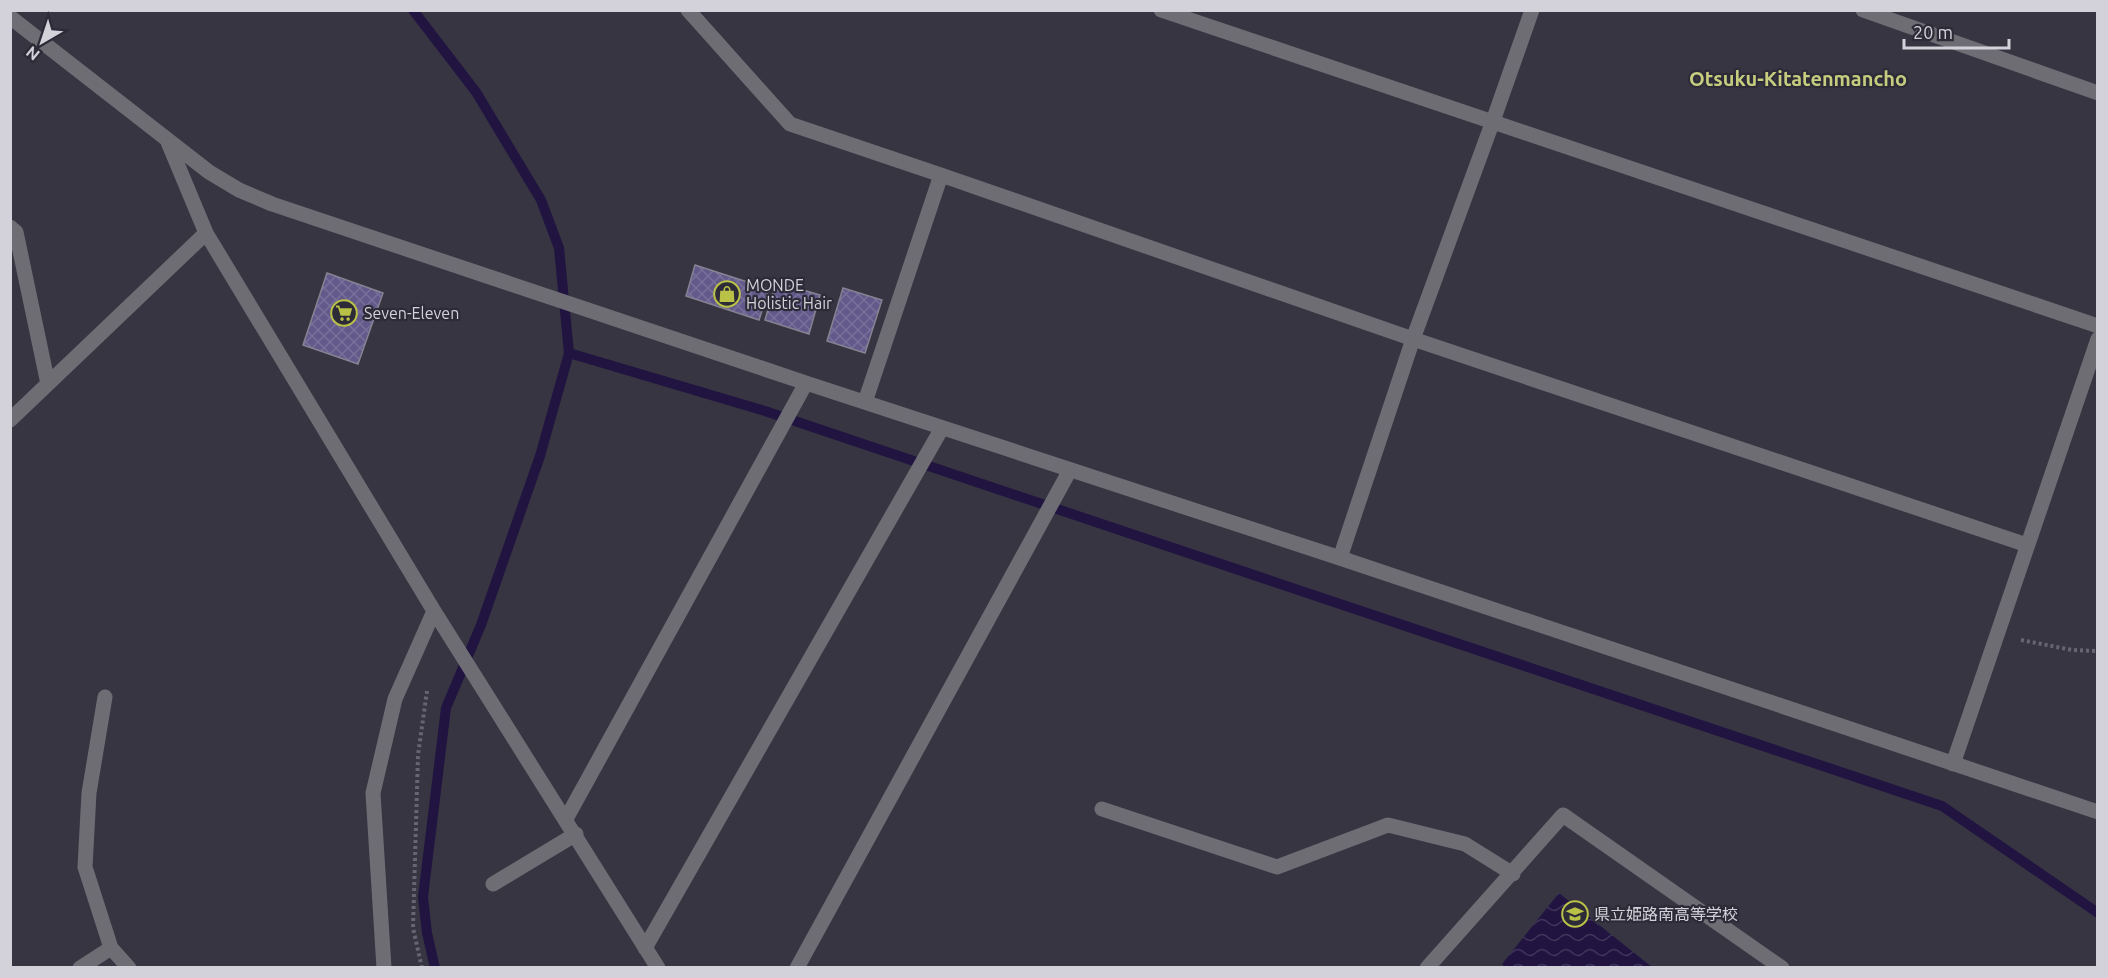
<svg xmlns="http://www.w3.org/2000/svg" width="2108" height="978" font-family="Ubuntu,'Noto Sans JP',sans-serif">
<defs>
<pattern id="water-waves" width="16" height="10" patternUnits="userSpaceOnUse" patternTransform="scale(1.5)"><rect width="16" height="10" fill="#211440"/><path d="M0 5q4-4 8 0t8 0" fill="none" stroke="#40355b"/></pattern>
<pattern id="building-cross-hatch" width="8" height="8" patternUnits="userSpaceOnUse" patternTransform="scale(1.5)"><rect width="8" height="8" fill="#63598a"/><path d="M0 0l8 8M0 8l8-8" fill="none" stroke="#78709a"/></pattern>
</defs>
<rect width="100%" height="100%" fill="#373542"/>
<!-- water -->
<path fill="url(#water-waves)" d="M1559,893L1652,967L1506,968L1502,964Z"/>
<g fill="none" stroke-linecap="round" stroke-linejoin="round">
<!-- stream -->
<path stroke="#211440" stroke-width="10" d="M413,10L476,92L541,200L559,248L569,353L540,456L481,625L446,708L423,897L427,933L435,968
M569,353L765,411L1942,806L2098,913"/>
</g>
<!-- building -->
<path fill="url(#building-cross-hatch)" stroke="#858392" stroke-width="1.5" d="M695,265L769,289L759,320L686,296Z
M327,273L383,293L358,364L303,345Z
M776,282L820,295L809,334L765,320Z
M843,288L882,300L865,353L827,341Z"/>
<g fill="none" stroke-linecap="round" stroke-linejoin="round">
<!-- path -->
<path stroke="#676570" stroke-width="4" stroke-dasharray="3 3" stroke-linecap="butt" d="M2021,640L2072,650L2098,651
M422,968L413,928L418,755L427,691"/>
<!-- minor -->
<path stroke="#6e6d74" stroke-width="15" d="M688,10L790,124L941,175L1413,339L2027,545
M1161,10L2098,326
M1863,10L2098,93
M10,17L209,172L239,190L272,204L806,383L1340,558L2098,812
M168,142L206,233L434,611L658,968
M10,227L16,232L48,384
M865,402L941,175
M10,420L206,233
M1340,558L1413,339L1493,121L1532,10
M105,697L89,793L85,867L111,948L129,968
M1953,764L2098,339
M1102,809L1277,867L1388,825L1465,844L1513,874
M566,819L806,383
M493,884L576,834
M645,948L942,428
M80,968L111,948
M384,968L373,793L395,699L434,611
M797,968L1070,470
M1427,968L1563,815L1782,968"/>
</g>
<!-- icons -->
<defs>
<g id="shop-ring" transform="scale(1.35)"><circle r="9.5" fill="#2d2b38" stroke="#b9c146" stroke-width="1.5"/><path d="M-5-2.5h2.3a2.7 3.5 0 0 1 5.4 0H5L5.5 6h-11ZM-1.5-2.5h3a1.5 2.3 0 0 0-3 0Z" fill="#b9c146"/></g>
<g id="supermarket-ring" transform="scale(1.35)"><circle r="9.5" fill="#2d2b38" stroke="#b9c146" stroke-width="1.5"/><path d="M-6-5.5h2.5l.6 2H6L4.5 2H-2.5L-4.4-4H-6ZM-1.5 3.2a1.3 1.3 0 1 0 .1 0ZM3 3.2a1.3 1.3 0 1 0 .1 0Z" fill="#b9c146"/></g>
<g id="school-ring" transform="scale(1.35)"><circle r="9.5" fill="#2d2b38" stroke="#b9c146" stroke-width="1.5"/><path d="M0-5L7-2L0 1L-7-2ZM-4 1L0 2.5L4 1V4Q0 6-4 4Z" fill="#b9c146"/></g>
</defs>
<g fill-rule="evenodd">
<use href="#shop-ring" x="727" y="294"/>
<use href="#supermarket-ring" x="344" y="313"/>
<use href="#school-ring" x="1575" y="914"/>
</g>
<g text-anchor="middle" stroke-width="4.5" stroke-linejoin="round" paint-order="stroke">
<!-- poi labels -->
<g font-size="16" fill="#d3d2da" stroke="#2d2b38" text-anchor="start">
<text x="746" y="291">MONDE<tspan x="746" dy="18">Holistic Hair</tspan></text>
<text x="364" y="319">Seven-Eleven</text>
<text x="1594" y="920">県立姫路南高等学校</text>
</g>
<!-- quarter labels -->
<g font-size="20" font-weight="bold" fill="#c6cd7f" stroke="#2d2b38">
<text x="1798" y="86">Otsuku-Kitatenmancho</text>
</g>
</g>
<!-- border -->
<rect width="2108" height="978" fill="none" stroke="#d3d2da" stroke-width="24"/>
<!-- north arrow -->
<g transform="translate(42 42) rotate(219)" stroke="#2d2b38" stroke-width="4.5" paint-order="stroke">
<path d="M0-4.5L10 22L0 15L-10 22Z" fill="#d3d2da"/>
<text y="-9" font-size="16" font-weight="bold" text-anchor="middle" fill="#d3d2da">N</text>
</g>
<!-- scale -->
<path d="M1904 39v9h105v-9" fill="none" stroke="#d3d2da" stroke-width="3"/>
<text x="1913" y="39" font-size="18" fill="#d3d2da" stroke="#2d2b38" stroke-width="4.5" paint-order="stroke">20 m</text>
</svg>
